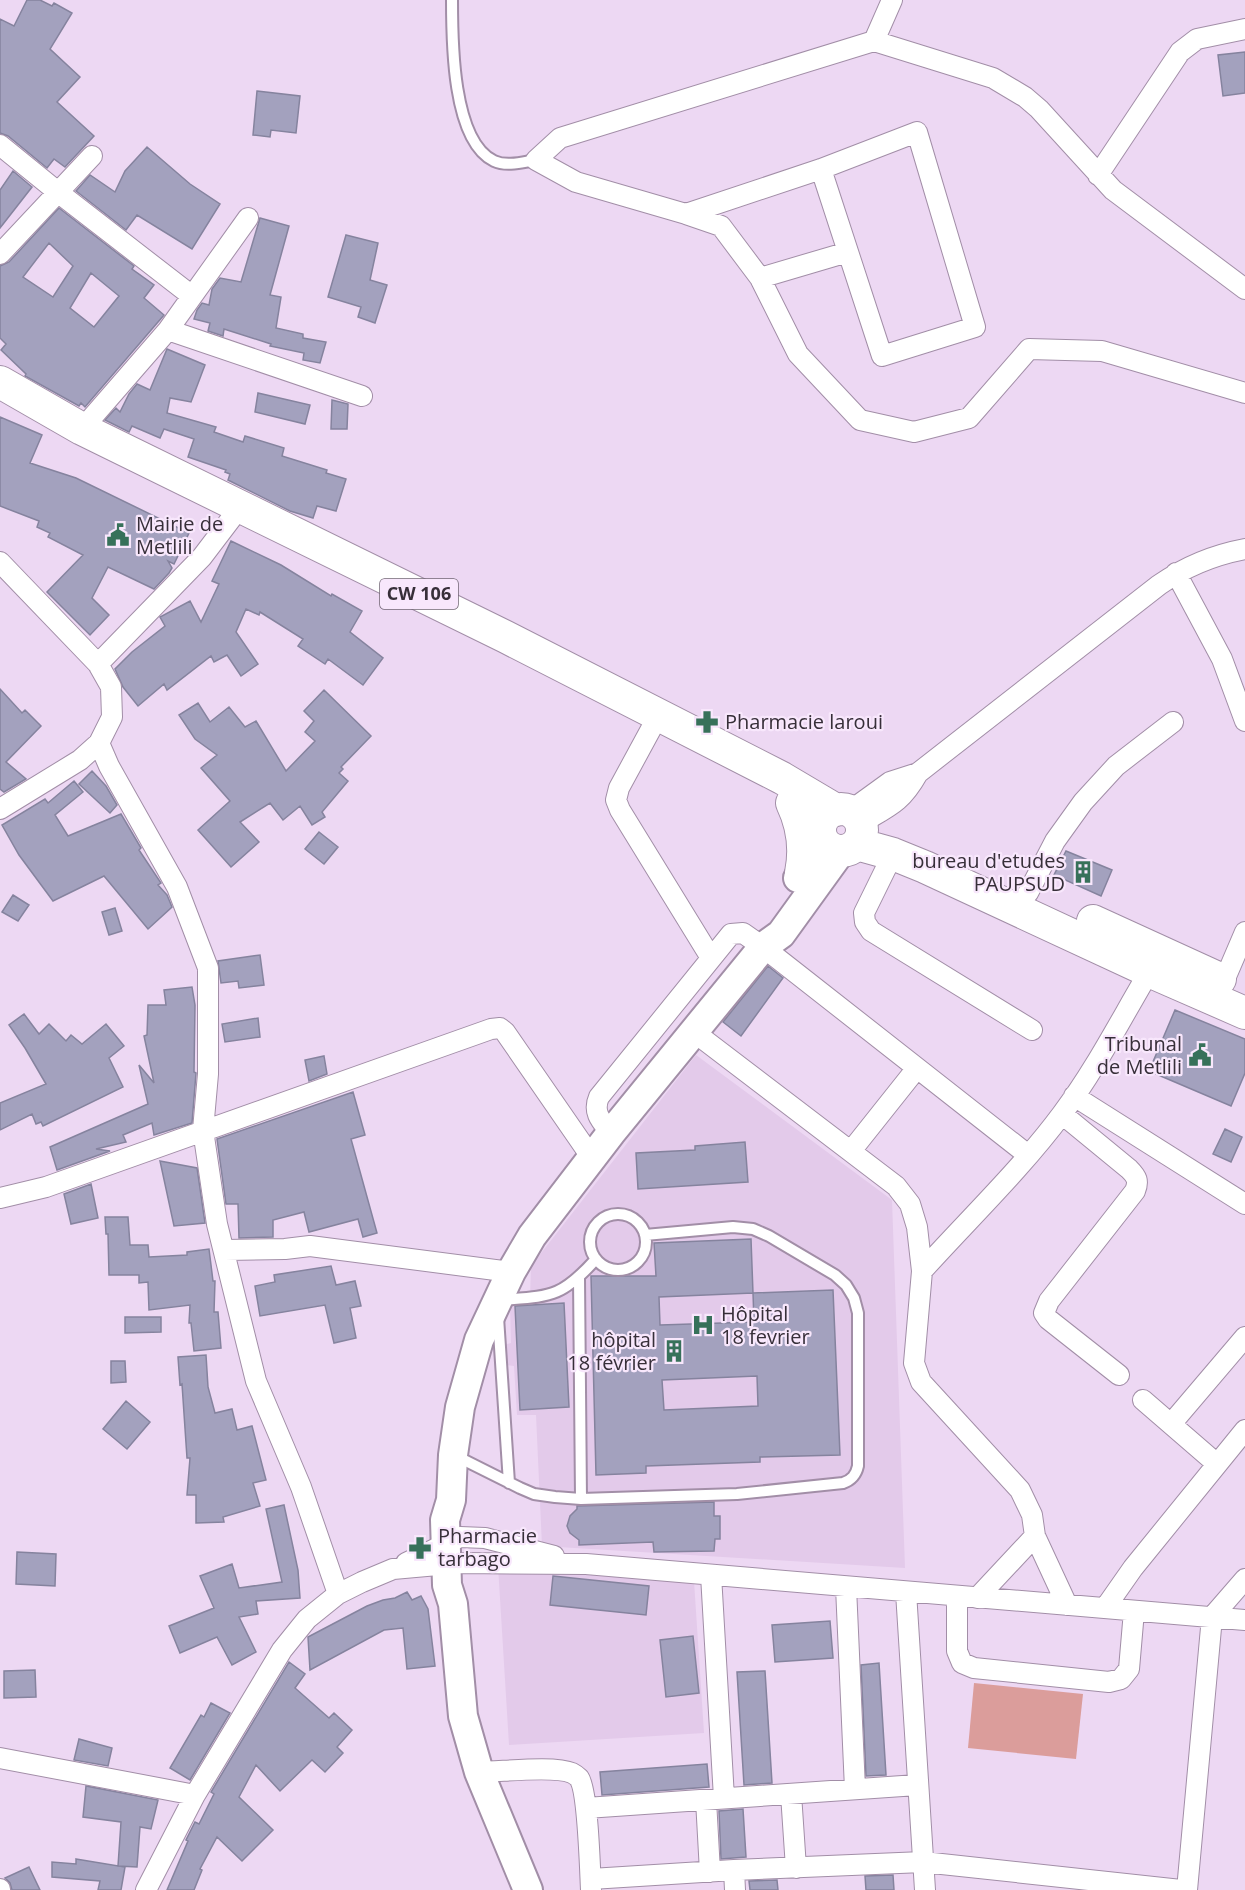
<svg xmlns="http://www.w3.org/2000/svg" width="1245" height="1890" font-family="'Open Sans',sans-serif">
<rect width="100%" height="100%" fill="#edd8f3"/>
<!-- built -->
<path fill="#e3caea" d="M696,1055L892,1200L905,1568L542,1546L536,1415H517L514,1366L505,1365L503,1345L511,1343L510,1306L530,1300L531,1266Z
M498,1566L694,1581L704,1733L509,1745Z"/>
<!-- green -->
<path fill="#db9d9b" d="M974,1683L1083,1694L1076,1759L968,1748Z"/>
<!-- building -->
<path fill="#a3a1be" stroke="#85839e" stroke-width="1.5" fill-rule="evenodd" d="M27,0H40L52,6L54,3L72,13L50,49L80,77L57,102L94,136L65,167L54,159L47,168L8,136L0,133V19L14,26Z
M1245,52V93L1223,96L1218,55Z
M257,91L300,96L296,133L271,130L270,137L253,135Z
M147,147L190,184L220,204L192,249L137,215L126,230L76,191L90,175L115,192L125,171Z
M13,171L32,187L0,228V190Z
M59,208L134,266L132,269L154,285L144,298L164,315L85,407L81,403L79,406L25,376L26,374L1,350L6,344L0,338V266L9,262ZM49,243L73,266L53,297L23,277ZM91,273L119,296L94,327L70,308Z
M260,218L289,226L270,295L281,297L276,328L303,334V338L326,342L320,363L303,360L304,353L270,346L271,344L224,329L223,336L208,331L210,323L194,319L197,310L202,303L209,305L212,289L220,278L241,282Z
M346,235L378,243L370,280L387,285L375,323L358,317L361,307L328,297Z
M167,349L205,365L191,402L170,398L167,413L216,427L214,432L243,442L245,436L284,448L282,456L327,470L326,473L346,479L336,511L317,506L313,518L290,511L228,480L230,474L225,472L226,470L188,457L194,439L164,429L160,438L132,426L129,432L105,420L116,408L120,412L129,394L137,384L150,390Z
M258,393L310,405L305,424L255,412Z
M332,400L348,404L347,429H331Z
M0,417L42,435L30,463L76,478L189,533L174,564L168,561L172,568L169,573L154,589L108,567L92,598L109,615L90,635L47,592L83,555L48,537L50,533L37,527L39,521L0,506Z
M231,541L281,565L331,596L332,594L362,611L350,632L383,658L363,685L328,659L325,664L298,646L303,639L260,612L259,615L246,609L236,632L258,664L241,676L227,655L214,662L211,656L167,690L164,684L138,706L123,687L115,669L132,652L165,626L160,617L190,601L201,622L219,584L212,581Z
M0,689L22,713L25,710L41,726L6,762L26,779L4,792L0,789Z
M324,690L371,736L341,767L343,769L339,773L348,781L322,812L325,817L312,825L300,806L283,820L270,803L240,822L259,842L231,867L198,830L230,801L201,768L217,755L195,739L179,715L198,703L210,722L229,707L245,727L256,721L286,771L315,741L305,732L314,721L304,711Z
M92,771L106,786L117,805L110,813L79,784Z
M74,781L83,792L55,815L68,836L121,814L141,848L139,850L161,883L158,885L167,895L172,907L148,929L104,876L53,901L19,855L2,825L45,799L48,803Z
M319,832L338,847L324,864L305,849Z
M1066,851L1112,870L1101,896L1054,875Z
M13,895L29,905L18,921L2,912Z
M115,908L122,931L109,935L102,912Z
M260,955L264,985L239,988L238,981L221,983L218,961Z
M768,966L783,978L741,1036L723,1022Z
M192,987L195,1005L194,1072L196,1073L192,1123L154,1135L152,1123L123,1135L126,1142L96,1149L110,1151L57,1170L50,1147L148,1104L139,1065L154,1083L144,1036L147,1035L148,1005H166L164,990Z
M1175,1010L1245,1039V1073L1231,1106L1149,1071Z
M24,1014L39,1034L49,1024L66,1041L71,1035L82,1044L106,1024L124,1046L109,1058L123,1087L43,1126L41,1122L36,1124L32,1114L0,1130V1103L46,1084L25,1048L9,1025Z
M258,1018L260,1037L225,1042L222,1024Z
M324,1056L327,1074L309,1081L305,1060Z
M353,1092L365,1135L351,1139L377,1233L363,1237L358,1219L309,1232L304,1212L273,1220V1237L239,1238L238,1204H226L217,1139Z
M1225,1129L1242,1137L1231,1162L1213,1154Z
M745,1142L748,1182L638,1189L636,1153L695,1150V1146Z
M160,1161L197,1168L205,1223L174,1226Z
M91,1184L98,1218L71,1224L64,1194Z
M105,1217H128L130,1245H148L149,1257L187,1255V1252L209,1249L213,1281H215L214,1312H218L221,1348L194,1351L191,1323H189L190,1305L149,1310L148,1282L139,1283V1275H109L108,1234H106Z
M751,1239L753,1293L833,1290L840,1455L760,1457V1462L646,1466V1473L596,1475L591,1276H656L654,1243ZM753,1293L754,1322L660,1325L659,1297ZM757,1376L758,1406L664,1410L662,1380Z
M331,1266L336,1285L355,1281L361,1306L350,1308L356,1338L334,1343L325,1305L260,1316L255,1286L275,1282L274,1275Z
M564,1303L569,1407L520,1410L515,1306Z
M125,1317H161V1332L125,1333Z
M206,1355L208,1387L215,1413L232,1409L237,1430L252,1426L266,1480L253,1483L260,1506L223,1517L224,1522L196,1523V1495H187L190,1458H187L182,1384L180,1385L178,1357Z
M111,1361H125L126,1382L111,1383Z
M126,1401L150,1422L127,1449L103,1429Z
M714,1502V1516H720V1539H715L714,1551L654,1552L653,1542L579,1545V1540L570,1533L567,1526L570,1516L577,1509V1506Z
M284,1505L298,1570L300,1598L256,1601L258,1614L239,1617L256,1652L232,1665L217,1637L180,1653L169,1626L214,1608L200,1576L232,1564L239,1588L282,1582L266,1509Z
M17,1552L56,1554L55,1586L16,1584Z
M553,1576L649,1586L646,1615L550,1605Z
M407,1592L412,1600L421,1596L428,1609L435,1666L407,1669L403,1628L384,1630L310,1670L308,1637L367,1606L383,1600L395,1598Z
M830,1621L833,1658L775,1662L772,1625Z
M693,1636L699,1693L666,1697L660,1640Z
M289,1662L305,1674L295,1688L329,1718L334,1713L352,1730L337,1747L343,1753L325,1772L312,1760L280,1791L256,1765L239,1797L273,1830L242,1861L217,1837L200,1869L202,1870L194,1890H167L188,1841L186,1840L195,1822L199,1824L214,1794L211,1792Z
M879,1663L886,1775L866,1776L861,1665Z
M35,1670L36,1697L4,1698V1671Z
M765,1671L772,1783L744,1785L737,1672Z
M211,1703L230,1713L190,1780L170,1768L201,1715L204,1717Z
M79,1739L112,1748L108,1766L74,1760Z
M707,1764L709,1787L602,1795L600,1772Z
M86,1786L158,1800L151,1829L140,1827L137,1867L118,1866L121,1822L83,1817Z
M743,1809L746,1857L721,1859L719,1811Z
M76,1859L125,1867L121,1890H98L100,1881L52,1877V1862L76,1864Z
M29,1867L40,1890H12L10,1883L5,1878Z
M893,1875L894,1890H866L865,1876Z
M777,1880L778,1890H750L749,1881Z"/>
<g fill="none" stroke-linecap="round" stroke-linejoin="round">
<!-- service casing -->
<g stroke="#a28ea7" stroke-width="14">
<path id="service" d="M452,0C452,40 452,141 494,161C507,167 523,162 536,160
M590 1242a28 28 0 1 1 56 0a28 28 0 1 1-56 0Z
M579,1278L581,1499
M501,1300C551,1296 561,1298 596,1259
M498,1317L509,1483
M456,1456L520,1488L534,1494L555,1497L581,1499L737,1494L843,1483C852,1480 856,1475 858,1466V1313L854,1298L846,1285L835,1275L769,1236L753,1229L733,1227L645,1235"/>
</g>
<!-- minor casing -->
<g stroke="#a28ea7" stroke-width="22">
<path id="minor" d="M874,41L892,0
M0,145L59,193L192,296
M1098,175L1180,52L1197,39L1245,29
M686,214L821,169L917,132L975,327L882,356L821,169
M0,254L92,156
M760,278L848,252
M1245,289L1113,190L1039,109L1025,97L993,78L874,41L560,138L536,160L576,182L686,214L721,226L760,278L798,354L860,420L914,432L969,418L1029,349L1102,351L1245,393
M168,330L362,396
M82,429L168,330L248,218
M0,562L98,664L111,687L112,717L99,743L109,766L177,887L208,968V1074L203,1130L217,1224L256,1381L301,1487L338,1594
M1176,573L1222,659L1245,721
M98,664L202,557L240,507
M651,729L619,788L616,800L620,810L711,958
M0,809L80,760L99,743
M850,811L890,782L918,773
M861,823C890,806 901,803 918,773L1159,585C1186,566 1213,555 1245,549
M893,854L864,913L865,922L871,931L1032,1030
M1028,893L1055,841L1083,802L1116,766L1173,722
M1224,981L1245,932
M694,1032L896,1186L910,1204L917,1227L922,1271L914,1363L921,1382L1020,1490L1032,1515L1035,1536L1067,1605
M1074,1096L1245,1204
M1062,1114L1129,1169C1137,1177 1139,1181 1135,1191L1049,1301L1044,1313L1048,1319L1119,1375
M611,1133C602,1122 592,1113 599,1097L731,934L743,933L763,947L1028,1155
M851,1151L917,1068
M0,1198L46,1187L491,1029L500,1028L505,1032L592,1158
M225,1250L285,1249L310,1246L511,1272
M922,1271C968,1220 1022,1168 1062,1114C1098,1066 1124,1013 1155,962
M1143,1400L1217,1464
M1171,1424L1245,1337
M406,1563L460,1537L485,1538L554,1556
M711,1575L724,1798
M846,1587L855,1789
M906,1592L925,1890
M957,1596V1651L962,1663L974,1668L1109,1682L1121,1679L1129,1669L1134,1611
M977,1598L1035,1536
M1105,1608L1133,1568L1245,1430
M0,1758L195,1795
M479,1772C501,1772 554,1765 572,1773C574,1774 578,1777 579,1778C588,1791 590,1870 591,1890
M791,1794L796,1868
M706,1800L710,1872
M586,1808L917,1785
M734,1870L735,1890
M591,1879L734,1870L923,1862L1181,1890
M0,1889V1890
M146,1890L195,1795L282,1650L307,1619L338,1594L362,1582L393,1569L460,1563L586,1564L1245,1620
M1187,1890L1212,1617L1245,1579"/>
</g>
<!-- secondary casing -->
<g stroke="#a28ea7" stroke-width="32">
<path id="secondary" d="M798,878L822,839
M528,1890L479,1772L463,1716L453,1604L447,1585L445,1520L451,1500L453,1455L460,1407L479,1340L511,1272L532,1236L611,1133L763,947L781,934L841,851"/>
</g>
<!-- primary casing -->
<g stroke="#a28ea7" stroke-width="34">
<path id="primary" d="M0,382L82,429L506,637L782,778L836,810
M792,803C803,826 806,848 801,873
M820 830a21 21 0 1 1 42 0a21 21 0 1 1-42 0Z
M857,844L893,854L925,867L1149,971L1245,1013
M1093,921L1220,979"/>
</g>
<!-- service -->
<use href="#service" stroke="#fff" stroke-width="10"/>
<!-- minor -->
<use href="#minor" stroke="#fff" stroke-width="20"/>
<!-- secondary -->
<use href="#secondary" stroke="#fff" stroke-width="28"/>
<!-- primary -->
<use href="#primary" stroke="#fff" stroke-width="32"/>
</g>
<!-- icons -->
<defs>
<g id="civic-bare" transform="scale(1.8)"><path d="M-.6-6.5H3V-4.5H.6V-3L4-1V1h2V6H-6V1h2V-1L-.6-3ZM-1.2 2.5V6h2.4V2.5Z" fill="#37715a" stroke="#f8e7fc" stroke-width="2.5" paint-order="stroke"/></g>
<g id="pharmacy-bare" transform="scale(1.8)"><path d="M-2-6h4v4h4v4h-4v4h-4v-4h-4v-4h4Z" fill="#37715a" stroke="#f8e7fc" stroke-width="2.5" paint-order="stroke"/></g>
<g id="building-bare" transform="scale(1.8)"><path d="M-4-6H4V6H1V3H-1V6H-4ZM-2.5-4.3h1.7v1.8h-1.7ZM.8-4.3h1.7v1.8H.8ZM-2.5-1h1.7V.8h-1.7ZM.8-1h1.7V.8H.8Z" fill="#37715a" stroke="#f8e7fc" stroke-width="2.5" paint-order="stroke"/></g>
<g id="hospital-bare" transform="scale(1.8)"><path d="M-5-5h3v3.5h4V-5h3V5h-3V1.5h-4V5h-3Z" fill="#37715a" stroke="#f8e7fc" stroke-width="2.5" paint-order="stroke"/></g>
</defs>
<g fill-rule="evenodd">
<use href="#civic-bare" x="118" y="535"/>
<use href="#pharmacy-bare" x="707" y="722"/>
<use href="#building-bare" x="1083" y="872"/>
<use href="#civic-bare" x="1200" y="1055"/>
<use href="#hospital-bare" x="703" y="1325"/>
<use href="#building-bare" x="674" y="1351"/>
<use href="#pharmacy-bare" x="420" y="1548"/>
</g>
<g text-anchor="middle" stroke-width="4.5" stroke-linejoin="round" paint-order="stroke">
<!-- shield labels -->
<rect fill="#f8e7fc" stroke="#716674" stroke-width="1.5" x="380" y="579" width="78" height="30" rx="4.5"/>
<g font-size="18" font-weight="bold" fill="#372f39">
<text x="419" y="600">CW 106</text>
</g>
<!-- poi labels -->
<g font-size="20" fill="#372f39" stroke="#f8e7fc" text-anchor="start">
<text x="136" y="531">Mairie de<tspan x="136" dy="23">Metlili</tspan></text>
<text x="725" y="729">Pharmacie laroui</text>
<text x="1065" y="868" text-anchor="end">bureau d'etudes<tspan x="1065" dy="23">PAUPSUD</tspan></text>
<text x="1182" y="1051" text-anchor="end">Tribunal<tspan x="1182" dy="23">de Metlili</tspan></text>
<text x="721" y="1321">Hôpital<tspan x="721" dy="23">18 fevrier</tspan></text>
<text x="656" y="1347" text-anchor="end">hôpital<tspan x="656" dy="23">18 février</tspan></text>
<text x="438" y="1543">Pharmacie<tspan x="438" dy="23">tarbago</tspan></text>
</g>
</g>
</svg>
